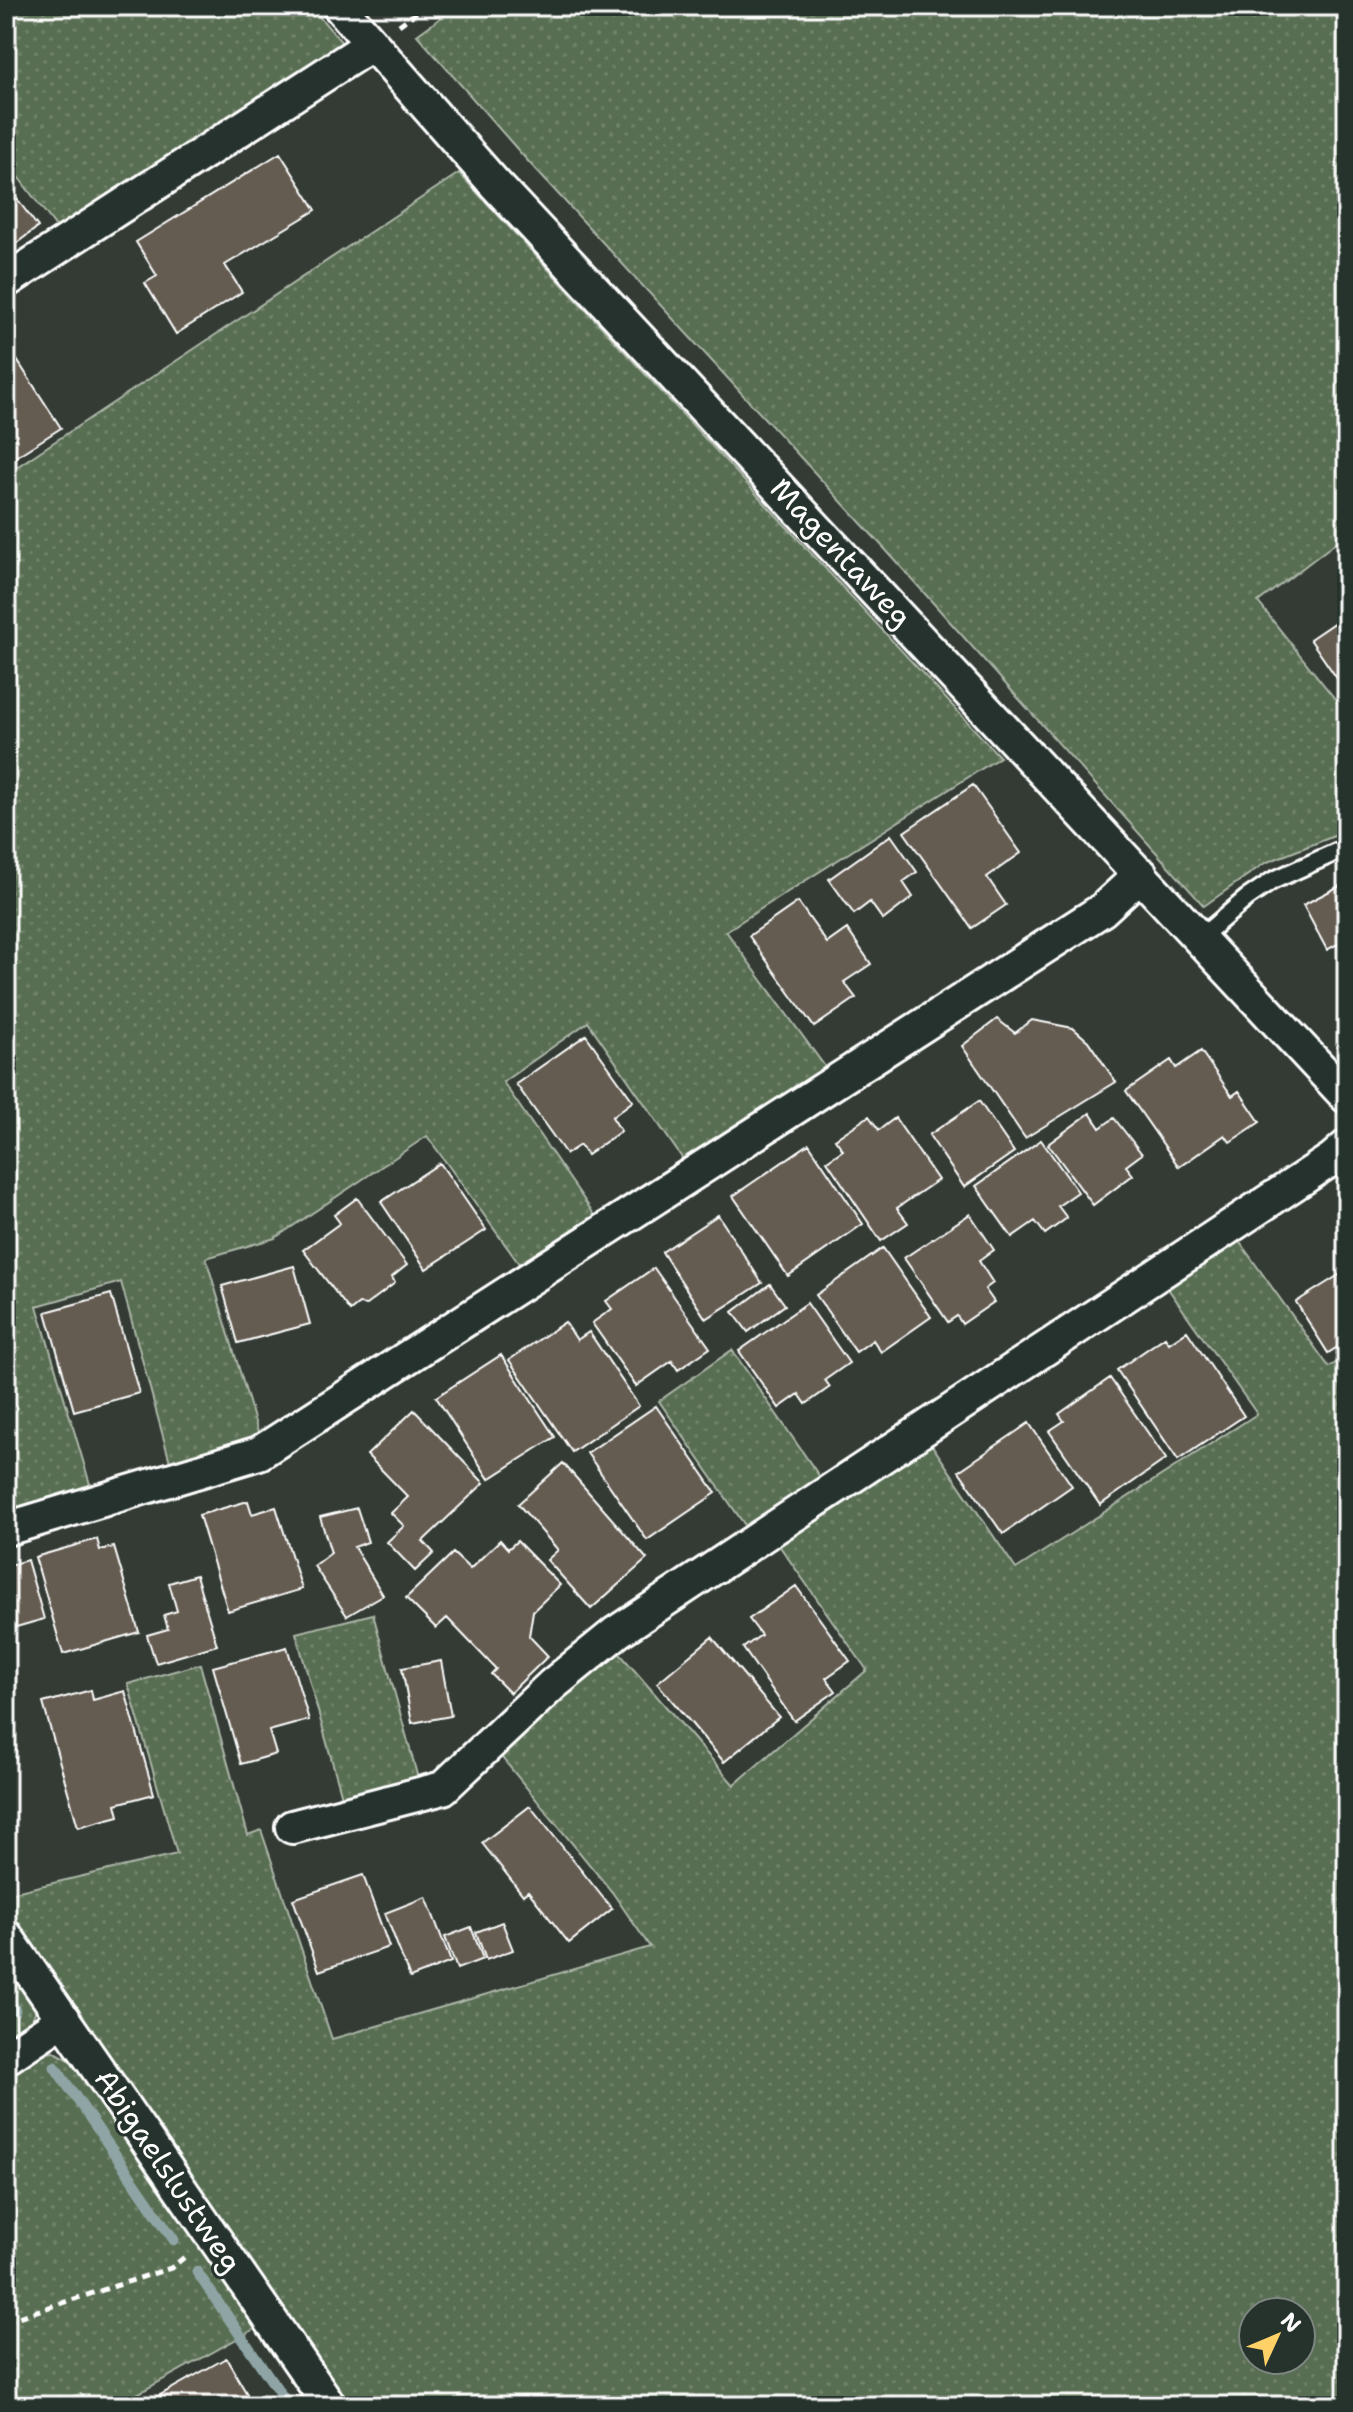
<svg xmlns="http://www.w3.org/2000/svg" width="1353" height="2412" font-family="'Shantell Sans',sans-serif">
<defs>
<pattern id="grass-dots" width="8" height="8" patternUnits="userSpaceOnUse" patternTransform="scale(2)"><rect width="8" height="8" fill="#596e52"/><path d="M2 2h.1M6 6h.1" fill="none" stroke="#72846c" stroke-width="1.8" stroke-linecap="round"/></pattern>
</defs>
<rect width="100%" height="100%" fill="#333b34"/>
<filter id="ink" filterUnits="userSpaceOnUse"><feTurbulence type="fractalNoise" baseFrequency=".0125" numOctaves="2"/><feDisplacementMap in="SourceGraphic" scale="16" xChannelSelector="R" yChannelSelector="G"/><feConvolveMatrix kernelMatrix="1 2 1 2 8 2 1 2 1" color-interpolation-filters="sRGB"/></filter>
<g filter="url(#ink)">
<!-- grass -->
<path fill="url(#grass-dots)" stroke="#acb6a8" stroke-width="2" fill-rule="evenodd" d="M6,6H310L344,45L60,232L6,161Z
M457,6H1347V534L1258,602L1347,714V831L1265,863L1204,906L884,548L525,158L417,35Z
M459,173L1000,757L726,931L826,1068L687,1165L588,1022L503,1082L598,1220L522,1268L427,1136L275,1238L206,1258L260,1439L170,1462L121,1282L37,1306L92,1491L16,1513L6,1478V474Z
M1236,1237L1329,1367L1347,1356V2406H346L6,1909V1894L177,1854L128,1684L200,1664L248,1835L261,1830L332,2039L650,1947L612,1892L499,1754L615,1648L734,1785L867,1670L776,1541L927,1438L1016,1569L1257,1414L1164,1283ZM1253,2312H1301V2360H1253Z
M732,1350L824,1483L751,1534L659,1401Z
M373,1614L419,1782L343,1800L296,1633Z
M6,1954L39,2002C33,2021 24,2032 6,2042Z
M53,2051L83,2067L260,2326L132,2397L137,2406H85L81,2394L39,2406H20L6,2364V2072L33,2054Z"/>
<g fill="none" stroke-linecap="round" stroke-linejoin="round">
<!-- stream -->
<path stroke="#8fa5a5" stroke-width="11" d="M6,1996L15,2010
M55,2067L174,2240
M197,2272L289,2406"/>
</g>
<!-- building -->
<path fill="#655b51" stroke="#fff" stroke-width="2" d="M280,153L316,210L225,265L242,292L176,334L145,283L157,276L136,242Z
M14,195L38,227L6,251V201Z
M6,343L61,428L6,463Z
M1347,614V693L1310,639Z
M973,785L1021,853L987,877L1006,905L972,928L904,832Z
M891,835L917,872L903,882L913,897L883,920L870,902L854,914L829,879Z
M1347,882V939L1327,950L1303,905Z
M798,902L827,943L847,929L871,964L844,982L856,998L814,1027L749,936Z
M997,1019L1015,1033L1032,1020L1073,1028L1088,1041L1116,1082L1025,1138L962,1046Z
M586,1035L633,1101L612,1117L621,1131L587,1155L580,1145L566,1154L516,1084Z
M1201,1051L1232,1096L1239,1091L1260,1122L1230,1142L1225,1135L1179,1167L1126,1091L1171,1060L1176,1068Z
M979,1101L1014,1152L964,1187L929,1135Z
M1090,1113L1100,1128L1114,1118L1142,1154L1126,1166L1133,1175L1093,1205L1048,1144Z
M869,1116L879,1130L895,1118L938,1180L897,1208L908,1223L881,1241L827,1161L843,1150L835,1139Z
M1041,1140L1078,1192L1058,1206L1067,1218L1045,1234L1035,1221L1012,1237L976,1186Z
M809,1144L863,1224L788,1276L733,1196Z
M440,1163L486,1230L426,1269L381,1202Z
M357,1198L407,1265L392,1277L395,1283L366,1305L359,1304L350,1311L303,1250L340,1223L334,1215Z
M970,1214L994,1250L979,1261L993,1283L985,1289L994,1302L962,1324L957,1316L948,1322L904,1258Z
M718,1215L762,1283L706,1319L662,1252Z
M883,1248L931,1317L881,1352L873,1340L856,1352L816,1295Z
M294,1266L310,1324L238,1343L222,1286Z
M654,1268L710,1348L678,1370L672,1361L636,1386L592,1323L612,1309L606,1301Z
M1347,1270V1341L1328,1353L1296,1302Z
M770,1284L785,1305L748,1332L733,1312Z
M111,1294L139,1393L74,1411L46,1312Z
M807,1303L849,1363L825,1380L830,1387L806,1404L799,1394L779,1408L739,1351Z
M565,1322L577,1340L589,1332L639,1406L572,1452L509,1360Z
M1187,1331L1244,1416L1178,1460L1117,1370L1165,1337L1169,1343Z
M501,1355L555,1437L489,1479L436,1397Z
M1110,1378L1166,1459L1100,1505L1049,1431L1064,1421L1059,1414Z
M656,1406L716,1493L647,1540L587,1453Z
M414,1410L484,1483L423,1541L434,1553L415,1571L387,1542L404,1526L391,1513L408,1497L367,1455Z
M1029,1423L1072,1486L1003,1534L959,1471Z
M563,1463L647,1559L591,1609L547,1560L558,1550L518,1504Z
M248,1501L252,1514L276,1507L302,1589L228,1611L199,1515Z
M357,1508L368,1542L354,1547L383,1595L347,1616L314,1566L331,1553L320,1517Z
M97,1539L100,1550L114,1547L139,1632L63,1654L35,1557Z
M500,1540L508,1549L517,1541L560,1585L533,1611L529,1636L548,1656L510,1693L491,1674L496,1669L447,1618L436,1628L406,1598L453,1553L470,1569Z
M27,1560L44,1619L6,1630V1566Z
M196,1575L217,1645L156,1663L147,1635L168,1629L164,1615L177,1611L169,1583Z
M796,1586L850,1661L826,1678L836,1691L794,1721L743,1648L761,1635L749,1619Z
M712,1637L779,1717L724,1762L657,1683Z
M287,1647L309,1720L269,1731L276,1754L241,1764L213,1667Z
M441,1661L451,1716L412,1723L402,1668Z
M91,1690L93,1700L125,1691L154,1794L116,1804L119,1816L78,1827L43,1703Z
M530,1806L612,1909L569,1943L528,1891L523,1895L482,1843Z
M363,1875L389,1947L319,1971L293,1899Z
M426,1897L451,1962L410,1978L385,1913Z
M502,1922L513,1950L486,1960L476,1932Z
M471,1927L483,1959L457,1969L445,1937Z
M226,2358L254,2406H150L148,2402Z"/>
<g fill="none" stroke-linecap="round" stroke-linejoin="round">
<!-- lane casing -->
<g stroke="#fff" stroke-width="22">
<path id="lane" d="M1200,938L1247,898L1272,881L1347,847"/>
</g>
<!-- street casing -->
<g stroke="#fff" stroke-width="38">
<path id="street" d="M339,6L494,183L1347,1097
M6,281L372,44
M6,1529L259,1453L1102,910L1141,874
M292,1827L443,1788L552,1685L617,1632L1332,1159L1347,1146
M6,1936L330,2406
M6,2058L64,2019"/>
</g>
<!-- path -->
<path stroke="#fff" stroke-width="5" stroke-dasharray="8 6" stroke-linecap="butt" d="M399,25L425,6
M6,2321L171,2268L186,2256"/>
<!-- lane -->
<use href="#lane" stroke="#26332d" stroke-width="16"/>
<!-- street -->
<use href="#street" stroke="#26332d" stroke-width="32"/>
</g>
</g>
<g text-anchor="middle" stroke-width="6" stroke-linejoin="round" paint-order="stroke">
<!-- street labels -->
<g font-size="30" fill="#fff" stroke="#26332d">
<text transform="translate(841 553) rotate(47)" y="10">Magentaweg</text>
<text transform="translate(168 2171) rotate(56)" y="10">Abigaelslustweg</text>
</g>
</g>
<!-- margin -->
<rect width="1353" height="2412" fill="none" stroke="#26332d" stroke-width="32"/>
<rect x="16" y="16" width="1321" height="2380" fill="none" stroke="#fff" stroke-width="3" filter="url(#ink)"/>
<!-- north arrow -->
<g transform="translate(1277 2336) rotate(46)"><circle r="38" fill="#26332d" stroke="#7d8581" stroke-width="2"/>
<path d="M0-6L14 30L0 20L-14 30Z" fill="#ffd166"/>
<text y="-12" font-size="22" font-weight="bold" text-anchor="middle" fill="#ffffff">N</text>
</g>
</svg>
